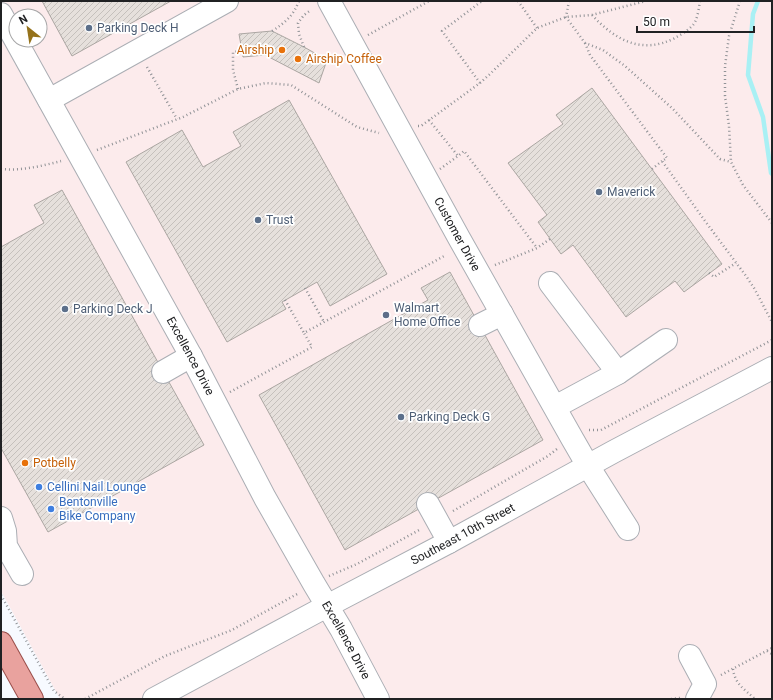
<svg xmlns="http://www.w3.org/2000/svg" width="773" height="700" font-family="Roboto,sans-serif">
<defs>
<pattern id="building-hatch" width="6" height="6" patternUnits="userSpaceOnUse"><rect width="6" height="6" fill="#e6e0dc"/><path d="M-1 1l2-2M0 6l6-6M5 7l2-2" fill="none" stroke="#c5c0bc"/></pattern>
</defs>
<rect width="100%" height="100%" fill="#f7faff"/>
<!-- commercial -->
<path fill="#fcebec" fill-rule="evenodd" d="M1,1H772V699H60L1,591ZM16,16H40V40H16Z"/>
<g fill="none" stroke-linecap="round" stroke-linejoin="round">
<!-- stream -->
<path stroke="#a9f0f4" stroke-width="4.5" d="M758,1L753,14L748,75L763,117L771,173L772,174"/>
</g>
<!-- building -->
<path fill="url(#building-hatch)" stroke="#aba6a2" d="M42,1H171L72,56Z
M272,31L304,47L327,60L319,83L265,55L243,57L239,34Z
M592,88L722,264L684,292L675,281L626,317L573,245L561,254L538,222L547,215L508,163L563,124L556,115Z
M289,100L387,274L330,306L317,282L282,302L286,309L227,342L126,162L182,130L203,167L241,146L233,132Z
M62,190L204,445L48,532L1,448V247L44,223L34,205Z
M450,272L543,440L345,550L259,395L428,300L421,288Z"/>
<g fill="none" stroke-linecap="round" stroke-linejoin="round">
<!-- minor casing -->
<g stroke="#abaeb4" stroke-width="24">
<g id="minor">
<path id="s1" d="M329,1L459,238L573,440L588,466L628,529"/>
<path id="s2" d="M1,14L191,356L265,498L314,584L341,629L378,699"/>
<path d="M49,100L227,1"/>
<path d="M550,283L618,373L555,407"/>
<path d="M480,325L502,314"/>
<path d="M163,372L191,356"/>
<path d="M618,373L666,340"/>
<path d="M428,504L449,542"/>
<path d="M1,518L5,531L6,546L22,574"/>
<path d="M690,656L705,684L697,699"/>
<path id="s3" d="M154,699L327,606L449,542L613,452L772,368"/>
</g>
</g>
<!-- major casing -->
<g stroke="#994d49" stroke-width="24">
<path id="major" d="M1,643L32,699"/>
</g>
<!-- path -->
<path stroke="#919397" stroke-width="2.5" stroke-dasharray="1 3" stroke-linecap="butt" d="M518,1L537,28
M569,1L566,17L585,43L603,50L625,66L673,109L720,159L731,162
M740,1L729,36L725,66V96L729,126L731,162L743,185L772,223
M592,15C615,40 642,55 675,38C682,34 691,29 695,22C698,16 699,7 700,1
M272,31C285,23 293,16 299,1
M368,35L429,1
M585,43L590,55L667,158L662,161L705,221L746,276L754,288L772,322
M304,47L299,34L298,23L304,15L311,10
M147,67L177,119
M480,83L442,31L482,1
M238,89L233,70V52L242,51
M429,120L458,156L464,151L537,248
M418,126H421L480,83L490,74L537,28L566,17L592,15L646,1
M97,150L183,117L238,89L266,83L291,85L357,127L379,133
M1,169C21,171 42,166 61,161
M440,169L458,156
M652,169L662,161
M495,265L537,248L550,239
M709,273L714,277L736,263
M305,288L324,322
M285,300L304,333
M230,392L312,347L304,333L446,255
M589,430H601L772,340
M453,511L548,456L557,449
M329,576L357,564L421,529
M1,595L54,691L65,699
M767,651L772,654
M733,669C735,684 744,689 755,699
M721,675L772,648
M85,699L165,656L232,630L299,593
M671,699L680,698"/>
<!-- minor -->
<use href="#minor" stroke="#fff" stroke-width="22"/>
<!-- major -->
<use href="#major" stroke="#e9a29e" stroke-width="22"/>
</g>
<!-- markers -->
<g fill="#5c6f8a" stroke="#fff" stroke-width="1.5">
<circle cx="89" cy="28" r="4"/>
<circle cx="599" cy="192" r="4"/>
<circle cx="258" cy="220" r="4"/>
<circle cx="65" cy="309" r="4"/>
<circle cx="386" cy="315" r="4"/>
<circle cx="401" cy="417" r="4"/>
</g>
<g fill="#e8710a" stroke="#fff" stroke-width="1.5">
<circle cx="282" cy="50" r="4"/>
<circle cx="298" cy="59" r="4"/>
<circle cx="25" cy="463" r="4"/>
</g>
<g fill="#3f7fe0" stroke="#fff" stroke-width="1.5">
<circle cx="39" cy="487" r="4"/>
<circle cx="51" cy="509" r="4"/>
</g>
<g text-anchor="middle" stroke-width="3.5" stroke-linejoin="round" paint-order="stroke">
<!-- service labels -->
<g font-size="12" fill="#4e5e75" stroke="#fff" text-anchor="start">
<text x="97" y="32">Parking Deck H</text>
<text x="607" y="196">Maverick</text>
<text x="266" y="224">Trust</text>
<text x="394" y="312">Walmart<tspan x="394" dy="14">Home Office</tspan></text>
<text x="73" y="313">Parking Deck J</text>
<text x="409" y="421">Parking Deck G</text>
</g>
<!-- food labels -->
<g font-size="12" fill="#c56008" stroke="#fff" text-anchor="start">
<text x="274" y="54" text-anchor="end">Airship</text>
<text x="306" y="63">Airship Coffee</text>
<text x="33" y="467">Potbelly</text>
</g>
<!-- street labels -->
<g font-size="12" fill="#202123" stroke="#fff">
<text dy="4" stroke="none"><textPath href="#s1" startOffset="266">Customer Drive</textPath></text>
<text dy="4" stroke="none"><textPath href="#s2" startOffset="391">Excellence Drive</textPath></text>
<text dy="4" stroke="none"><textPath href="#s3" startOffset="350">Southeast 10th Street</textPath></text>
<text dy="4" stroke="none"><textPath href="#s2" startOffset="715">Excellence Drive</textPath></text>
</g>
<!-- shop labels -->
<g font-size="12" fill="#366cbe" stroke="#fff" text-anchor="start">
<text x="47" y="491">Cellini Nail Lounge</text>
<text x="59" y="506">Bentonville<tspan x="59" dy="14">Bike Company</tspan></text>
</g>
</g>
<!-- border -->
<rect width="773" height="700" fill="none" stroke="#202123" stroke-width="4"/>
<!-- north arrow -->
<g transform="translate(28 28) rotate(330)"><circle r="19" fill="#ffffff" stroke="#a6a6a7"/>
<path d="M0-3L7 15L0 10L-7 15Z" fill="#95721b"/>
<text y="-6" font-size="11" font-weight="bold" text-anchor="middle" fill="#202123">N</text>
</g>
<!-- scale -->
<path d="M637 26v6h117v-6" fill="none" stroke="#202123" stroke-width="2"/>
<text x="643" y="26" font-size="12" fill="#202123" stroke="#ffffff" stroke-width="3" paint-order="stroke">50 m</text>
</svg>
